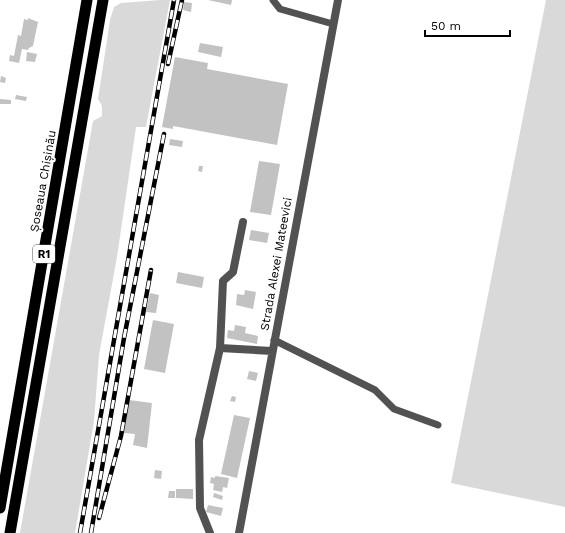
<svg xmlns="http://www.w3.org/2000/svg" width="565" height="533" font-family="'Work Sans',sans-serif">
<rect width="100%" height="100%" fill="#fff"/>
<!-- green -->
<path fill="#d9d9d9" d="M160,0H170L146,127H136L117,257L99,355L94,421L75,533H20L93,121L102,116V106L98,99L110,20L114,7L121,3Z
M546,0H565V507L451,483Z"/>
<!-- building -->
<path fill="#c2c2c2" d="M208,0H232L231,5Z
M184,2L192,3L191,12L183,10Z
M28,18L38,22L33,46L29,48L28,50L22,49L19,63L9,61L10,55L14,56L18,35L21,36L24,19L28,20Z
M200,43L223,47L221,57L198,52Z
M27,52L37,54L35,62L26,61Z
M175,57L208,63L207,69L288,84L277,145L173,126V129L162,127Z
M1,76L6,78L5,83L0,82Z
M16,95L27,97L26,101L15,99Z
M0,99L11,100V104H0Z
M170,139L183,141L182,147L169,145Z
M259,161L280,164L271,215L250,212Z
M199,166H203L202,172L198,171Z
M251,230L269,233L267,243L249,240Z
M178,272L204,277L202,288L176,283Z
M245,290L256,292L253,309L236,305L237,294L244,295Z
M150,293L159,295L156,313L146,312Z
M153,320L174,324L165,373L144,369Z
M235,325L246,327L245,333L258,336L257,344L227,338L228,330L234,331Z
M249,371L258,373L256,381L247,379Z
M232,396L236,397L235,402L230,401Z
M129,400L152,403L147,448L133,445L135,434L124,433Z
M234,415L250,418L237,478L221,474Z
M155,470L162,471L161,479L154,478Z
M215,476L229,478L227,488L223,487L222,492L213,490L214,484L210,483L211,477L215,478Z
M176,489H193V499L176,498Z
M169,491H175V498H168Z
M214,493L223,496L222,500L213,497Z
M208,505L223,508L221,516L206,512Z"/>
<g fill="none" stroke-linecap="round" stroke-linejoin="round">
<!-- service -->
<path stroke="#525252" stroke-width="7" d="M273,0L280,9L333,24
M274,340L375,390L394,409L438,425"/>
<!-- minor -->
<path stroke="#525252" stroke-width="8" d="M220,348L272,351
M210,533L200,508L199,440L220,348L223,281L233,272L243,222
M239,533L338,0"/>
<!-- trunk -->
<path stroke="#000" stroke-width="11" d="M0,508L87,0
M10,533L103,0"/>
<!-- rail casing -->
<g stroke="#000" stroke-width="4.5">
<path id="rail" d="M168,64L182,0
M99,518L121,436L151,270
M80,533L174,0
M91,533L124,338L164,134"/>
</g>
<!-- rail -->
<use href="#rail" stroke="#fff" stroke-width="3" stroke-dasharray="9" stroke-linecap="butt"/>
</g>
<g text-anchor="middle" stroke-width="4" stroke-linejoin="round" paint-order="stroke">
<!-- shield labels -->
<rect fill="#fff" stroke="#4c4c4c" stroke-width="1" x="33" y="245" width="22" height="18" rx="3"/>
<g font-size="11" font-weight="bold" fill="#000">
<text x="44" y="258">R1</text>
</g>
<!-- street labels -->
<g font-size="12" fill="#000" stroke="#fff">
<text transform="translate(43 181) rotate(-80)" y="4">Șoseaua Chișinău</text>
<text transform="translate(276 264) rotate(-80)" y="4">Strada Alexei Mateevici</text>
</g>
</g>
<!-- scale -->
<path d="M425 30v6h85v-6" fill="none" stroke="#000000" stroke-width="2"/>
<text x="431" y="30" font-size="12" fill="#000000" stroke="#ffffff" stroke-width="3" paint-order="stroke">50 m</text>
</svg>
